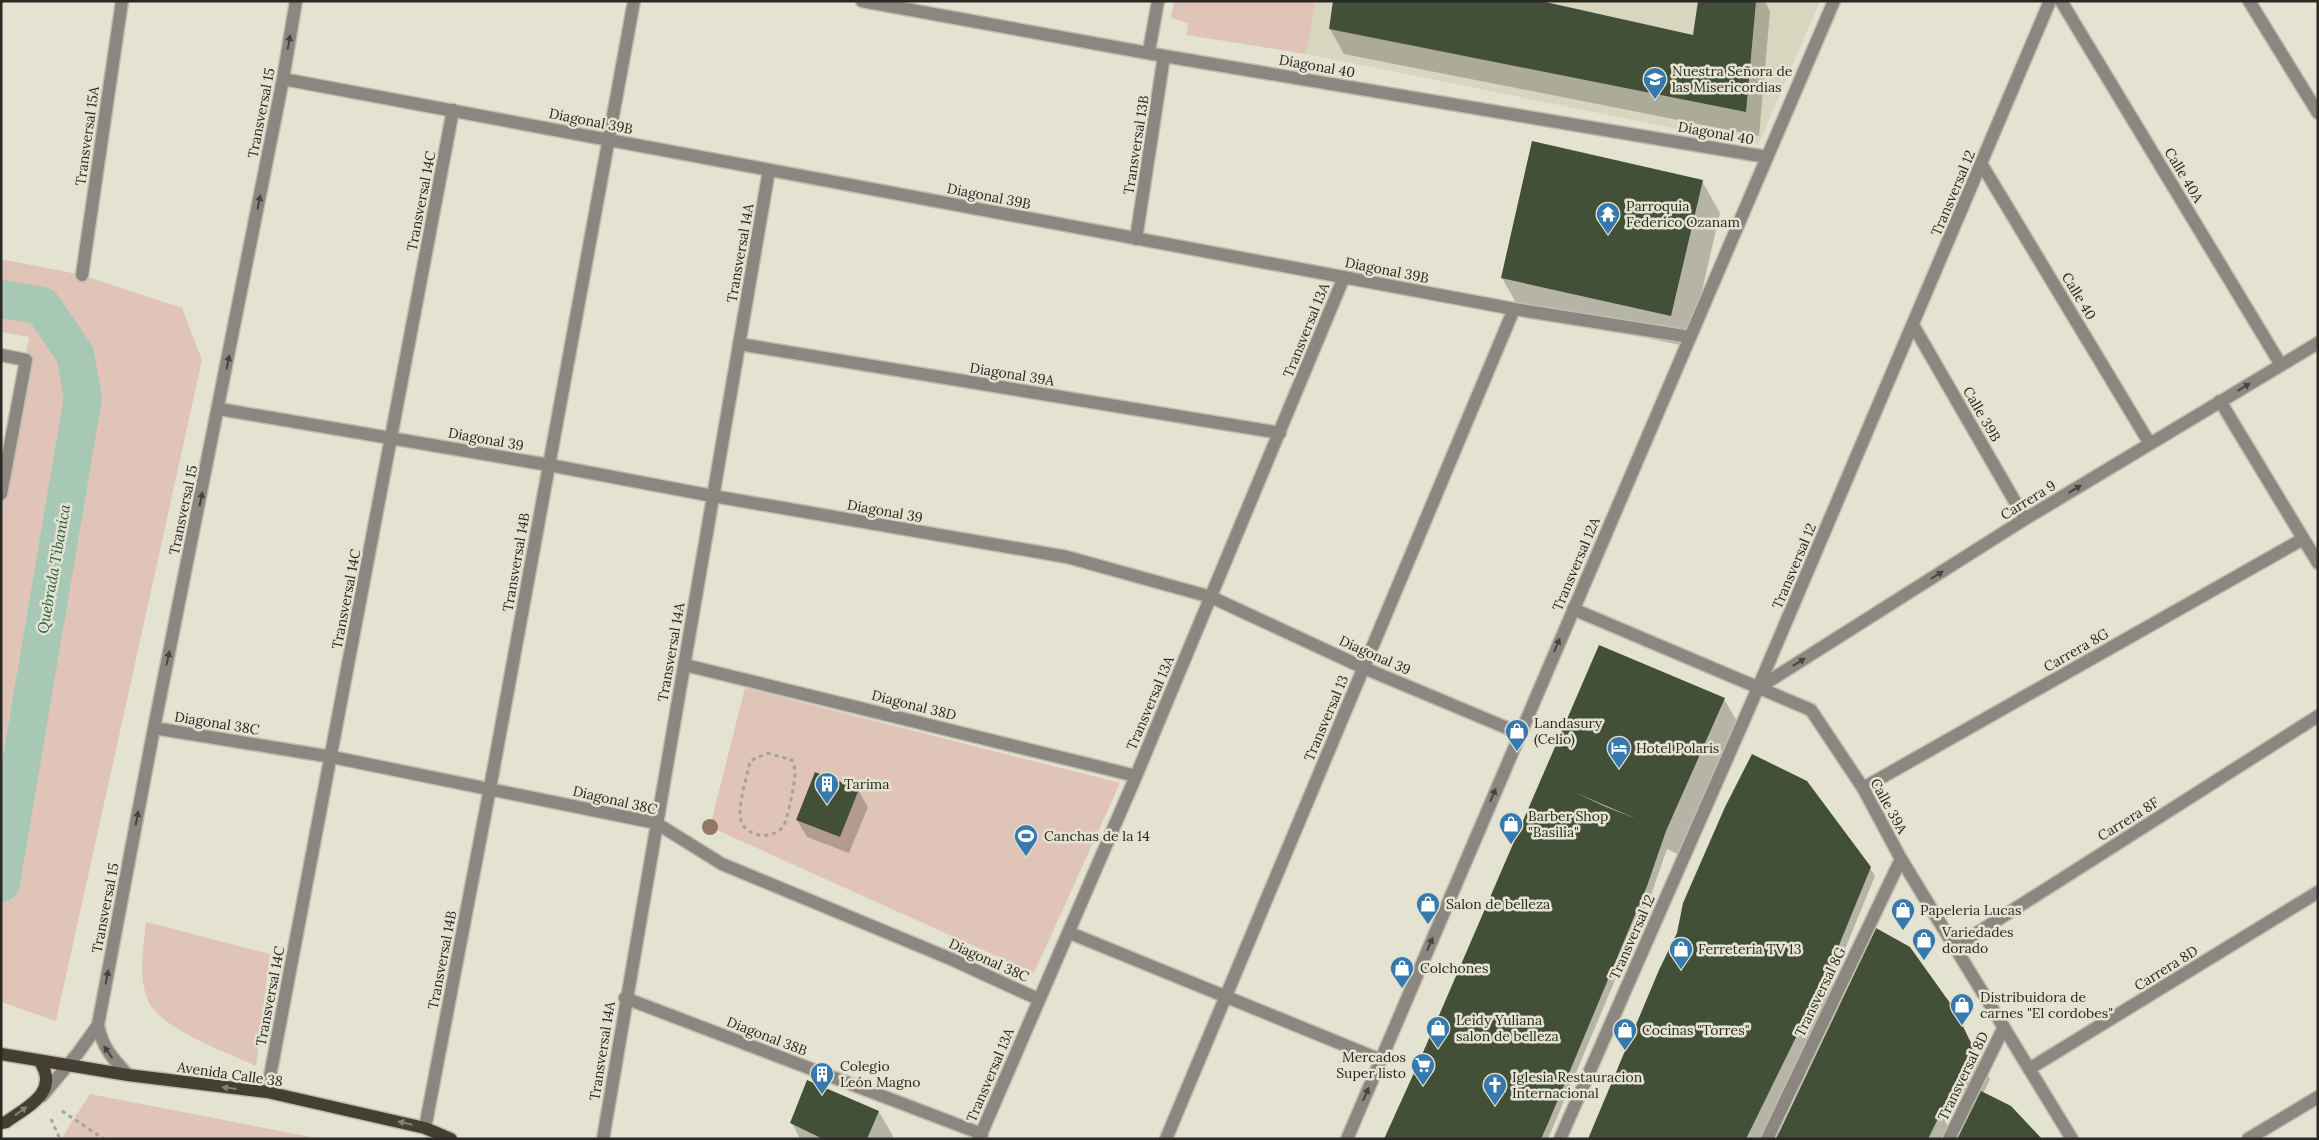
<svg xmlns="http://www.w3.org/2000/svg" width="2319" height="1140" font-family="Lora,serif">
<rect width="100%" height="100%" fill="#e4e2d0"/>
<!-- built -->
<path fill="#d8d6be" d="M1316,1H1820L1758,145L1306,54Z"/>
<!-- green -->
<path fill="#dfc4b7" d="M1174,1H1316L1306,54L1187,35L1188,23L1171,18Z
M1,259L82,275L182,308L202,360L56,1021L1,1002V494L29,337L1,332Z
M745,688L1120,783L1034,973L710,827Z
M146,922L270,954L256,1066C227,1052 158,1029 147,998C138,975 144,946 146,922Z
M90,1094L321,1139H61Z"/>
<!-- shadow -->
<path fill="#0003" fill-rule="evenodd" d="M1700,1H1765L1770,12L1759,136L1344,54L1330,29L1695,36Z
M1702,181L1720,213L1689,347L1520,310L1502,278Z
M1600,646L1724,699L1742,730L1680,855L1667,849L1651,895L1548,1139H1385L1419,1065Z
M858,790L868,807L849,853L807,837L797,820Z
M1870,868L1875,876L1832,981L1841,997L1777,1129L1780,1134L1877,930L1954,1011L1990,1079L1983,1094L2041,1139H1589L1629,1041ZM1922,1043L1961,1082L1960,1084L1922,1047ZM1958,1093L1971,1106L1956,1138L1945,1121Z
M879,1112L893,1136L892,1139H800L792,1123Z"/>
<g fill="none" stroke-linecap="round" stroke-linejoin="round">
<!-- canal -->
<path stroke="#a8c8b6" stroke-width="38" d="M1,299L42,306L75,354L83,397L1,883"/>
</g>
<!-- building -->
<path fill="#435038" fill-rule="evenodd" d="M1333,1H1541L1693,35L1698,1H1756L1746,112L1329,29Z
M1532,141L1703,180L1671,316L1501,278Z
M1599,645L1725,698L1666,831L1647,886L1549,1121L1541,1139H1384L1418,1064ZM1574,792L1637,819L1606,807Z
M1752,754L1807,781L1871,867L1828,972L1746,1139H1588L1659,970L1677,933L1683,903L1725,807Z
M815,772L859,789L840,837L796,820Z
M1876,928L1910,947L1955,1010L1973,1047L1928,1139H1776Z
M807,1080L879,1111L867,1139H823L790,1123Z
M1977,1089L2011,1106L2042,1139H1954Z"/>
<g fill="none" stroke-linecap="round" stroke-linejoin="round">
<!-- minor casing -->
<g stroke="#bfbdad" stroke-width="15">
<path id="minor" d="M862,1L1164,56L1767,157
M2061,1L2281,365
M2249,1L2318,113
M1149,51L1158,1
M283,79L1514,309L1690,337
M1982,165L2150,444
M1136,239L1164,56
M82,275L122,1
M1913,325L2025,519
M739,344L1280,433
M1,355L26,360L1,494
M2220,401L2318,563
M219,409L549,465L713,496L1067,557L1211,597L1364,668L1519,733
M1573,609L1811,710L1863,788L1901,859L2072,1139
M685,665L1136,776
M1758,688L2025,519L2318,343
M154,728L332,757L656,823L722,864L951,959L1038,999
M1863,788L2303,539
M1070,933L1381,1060
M1955,947L2318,716
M625,998L982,1134
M2029,1069L2318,892
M128,1075C113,1059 102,1047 98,1025L154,728L283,79L296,1
M267,1092L453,110
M42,1096L78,1053L98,1025
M425,1128L490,788L634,1
M603,1139L769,170
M979,1139L1136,776L1344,277
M1166,1139L1514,309
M1347,1139L1834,1
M1560,1139L1758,688L2050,1
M1767,1139L1901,859
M1949,1139L2004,1027
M2248,1139L2318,1097"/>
</g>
<!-- major casing -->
<g stroke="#bfbdad" stroke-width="15">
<path id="major" d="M1,1054L128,1075L267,1092L425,1128L451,1139
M1,1123L6,1122C27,1107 60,1092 40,1062"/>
</g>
<!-- path -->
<path stroke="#a5a496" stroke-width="3" stroke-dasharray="4 4" stroke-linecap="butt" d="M767,753L792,760C793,763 795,768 795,771C796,779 787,822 783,827C770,842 740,836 740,814C740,797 747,777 750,761Z
M62,1111L104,1139
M51,1119L60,1139"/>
<!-- minor -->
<use href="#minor" stroke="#8b8680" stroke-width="12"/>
<!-- major -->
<use href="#major" stroke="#453e33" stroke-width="12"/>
</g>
<!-- trees -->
<circle fill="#917864" cx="710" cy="827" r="8"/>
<!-- one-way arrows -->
<defs><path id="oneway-solid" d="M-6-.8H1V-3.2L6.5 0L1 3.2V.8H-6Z" transform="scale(1.25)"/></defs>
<g fill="#46443e">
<use href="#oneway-solid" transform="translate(289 42) rotate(-80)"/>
<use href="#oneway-solid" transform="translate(259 202) rotate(-79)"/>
<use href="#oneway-solid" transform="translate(228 362) rotate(-79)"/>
<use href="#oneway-solid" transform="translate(2244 387) rotate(-31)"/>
<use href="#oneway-solid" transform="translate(2075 489) rotate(-31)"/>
<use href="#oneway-solid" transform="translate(201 499) rotate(-78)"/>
<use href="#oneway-solid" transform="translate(1937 575) rotate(-32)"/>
<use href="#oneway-solid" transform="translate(1557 645) rotate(-67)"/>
<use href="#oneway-solid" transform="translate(168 658) rotate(-78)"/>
<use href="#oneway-solid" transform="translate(1799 662) rotate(-32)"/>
<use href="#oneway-solid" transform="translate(1493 795) rotate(-67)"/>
<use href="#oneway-solid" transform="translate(137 818) rotate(-79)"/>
<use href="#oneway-solid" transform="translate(1430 944) rotate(-67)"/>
<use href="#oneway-solid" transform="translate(107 977) rotate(-79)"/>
<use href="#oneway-solid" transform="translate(108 1052) rotate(-125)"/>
<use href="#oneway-solid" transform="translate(1366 1094) rotate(-67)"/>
</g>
<g fill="#858072">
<use href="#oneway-solid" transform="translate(229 1088) rotate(-173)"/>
<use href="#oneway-solid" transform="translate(21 1111) rotate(-36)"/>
<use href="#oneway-solid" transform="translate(405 1123) rotate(-167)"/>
</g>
<!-- icons -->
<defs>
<g id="school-pin" transform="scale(1.25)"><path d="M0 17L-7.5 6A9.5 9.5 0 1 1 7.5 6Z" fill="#3579ae" stroke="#e4e2d0"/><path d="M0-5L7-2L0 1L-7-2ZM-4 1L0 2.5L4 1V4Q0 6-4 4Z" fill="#fff"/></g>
<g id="temple-pin" transform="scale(1.25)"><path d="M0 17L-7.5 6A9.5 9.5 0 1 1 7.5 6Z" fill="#3579ae" stroke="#e4e2d0"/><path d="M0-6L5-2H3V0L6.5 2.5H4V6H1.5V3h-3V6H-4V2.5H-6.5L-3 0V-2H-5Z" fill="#fff"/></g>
<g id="shop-pin" transform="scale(1.25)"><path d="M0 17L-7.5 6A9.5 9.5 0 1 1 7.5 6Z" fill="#3579ae" stroke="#e4e2d0"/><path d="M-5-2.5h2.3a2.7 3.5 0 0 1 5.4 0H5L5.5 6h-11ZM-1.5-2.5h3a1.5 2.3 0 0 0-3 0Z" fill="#fff"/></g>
<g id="hotel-pin" transform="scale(1.25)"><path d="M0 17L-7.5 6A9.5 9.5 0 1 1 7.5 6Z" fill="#3579ae" stroke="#e4e2d0"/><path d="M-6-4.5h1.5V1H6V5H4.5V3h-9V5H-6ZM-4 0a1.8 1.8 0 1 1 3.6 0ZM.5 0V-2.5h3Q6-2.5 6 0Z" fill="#fff"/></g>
<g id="building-pin" transform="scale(1.25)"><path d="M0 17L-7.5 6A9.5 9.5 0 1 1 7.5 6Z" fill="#3579ae" stroke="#e4e2d0"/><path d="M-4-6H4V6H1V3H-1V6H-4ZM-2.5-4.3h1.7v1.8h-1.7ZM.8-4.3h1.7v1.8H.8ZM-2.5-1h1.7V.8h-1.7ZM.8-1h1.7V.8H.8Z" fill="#fff"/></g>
<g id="stadium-pin" transform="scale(1.25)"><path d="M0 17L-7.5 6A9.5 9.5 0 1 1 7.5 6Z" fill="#3579ae" stroke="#e4e2d0"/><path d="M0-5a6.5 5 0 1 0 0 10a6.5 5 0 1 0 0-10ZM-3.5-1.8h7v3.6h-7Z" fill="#fff"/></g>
<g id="supermarket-pin" transform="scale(1.25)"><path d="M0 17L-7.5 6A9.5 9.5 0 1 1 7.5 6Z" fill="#3579ae" stroke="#e4e2d0"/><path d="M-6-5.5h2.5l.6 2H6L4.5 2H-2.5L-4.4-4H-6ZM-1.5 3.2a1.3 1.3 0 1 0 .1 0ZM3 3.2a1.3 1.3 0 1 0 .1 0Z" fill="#fff"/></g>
<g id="church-pin" transform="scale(1.25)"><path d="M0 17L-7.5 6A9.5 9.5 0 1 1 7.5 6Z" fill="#3579ae" stroke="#e4e2d0"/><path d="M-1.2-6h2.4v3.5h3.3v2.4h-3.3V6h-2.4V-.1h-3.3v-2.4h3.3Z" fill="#fff"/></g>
</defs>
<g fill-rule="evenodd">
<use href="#school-pin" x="1655" y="79"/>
<use href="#temple-pin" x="1608" y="214"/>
<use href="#shop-pin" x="1517" y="731"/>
<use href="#hotel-pin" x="1619" y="748"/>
<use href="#building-pin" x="827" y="784"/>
<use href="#shop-pin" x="1511" y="824"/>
<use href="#stadium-pin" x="1026" y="836"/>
<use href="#shop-pin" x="1428" y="904"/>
<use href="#shop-pin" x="1903" y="910"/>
<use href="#shop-pin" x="1924" y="940"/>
<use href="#shop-pin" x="1681" y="949"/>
<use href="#shop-pin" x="1402" y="968"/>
<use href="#shop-pin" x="1962" y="1005"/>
<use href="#shop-pin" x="1438" y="1028"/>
<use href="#shop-pin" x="1625" y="1030"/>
<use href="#supermarket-pin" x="1423" y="1065"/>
<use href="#building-pin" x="822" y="1074"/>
<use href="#church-pin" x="1495" y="1085"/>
</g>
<g text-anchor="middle" stroke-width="5" stroke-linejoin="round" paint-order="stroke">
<!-- street labels -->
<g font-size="14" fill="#292822" stroke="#e4e2d0">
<text transform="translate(1317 66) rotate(10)" y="5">Diagonal 40</text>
<text transform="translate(261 113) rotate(-79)" y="5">Transversal 15</text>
<text transform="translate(591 121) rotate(11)" y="5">Diagonal 39B</text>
<text transform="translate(1716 133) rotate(10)" y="5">Diagonal 40</text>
<text transform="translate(87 136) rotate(-82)" y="5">Transversal 15A</text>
<text transform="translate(1136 145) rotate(-81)" y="5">Transversal 13B</text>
<text transform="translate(2184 175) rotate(59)" y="5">Calle 40A</text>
<text transform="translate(1953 193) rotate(-67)" y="5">Transversal 12</text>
<text transform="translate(989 196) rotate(11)" y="5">Diagonal 39B</text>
<text transform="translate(421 201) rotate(-79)" y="5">Transversal 14C</text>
<text transform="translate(740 253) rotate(-80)" y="5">Transversal 14A</text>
<text transform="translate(1387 270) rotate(11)" y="5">Diagonal 39B</text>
<text transform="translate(2079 296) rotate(59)" y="5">Calle 40</text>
<text transform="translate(1306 330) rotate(-68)" y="5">Transversal 13A</text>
<text transform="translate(1012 374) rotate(9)" y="5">Diagonal 39A</text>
<text transform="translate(1982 414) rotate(60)" y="5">Calle 39B</text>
<text transform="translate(486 439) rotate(10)" y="5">Diagonal 39</text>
<text transform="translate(2028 500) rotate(-32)" y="5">Carrera 9</text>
<text transform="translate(183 510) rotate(-78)" y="5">Transversal 15</text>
<text transform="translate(885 511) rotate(10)" y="5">Diagonal 39</text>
<text transform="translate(516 562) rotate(-80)" y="5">Transversal 14B</text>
<text transform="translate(1576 564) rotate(-67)" y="5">Transversal 12A</text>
<text transform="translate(1794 566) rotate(-67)" y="5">Transversal 12</text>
<text transform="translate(346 599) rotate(-79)" y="5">Transversal 14C</text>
<text transform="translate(2076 650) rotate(-30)" y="5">Carrera 8G</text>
<text transform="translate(671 652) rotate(-80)" y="5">Transversal 14A</text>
<text transform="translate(1375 655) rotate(24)" y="5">Diagonal 39</text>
<text transform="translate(1150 703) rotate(-67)" y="5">Transversal 13A</text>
<text transform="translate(914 705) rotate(14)" y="5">Diagonal 38D</text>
<text transform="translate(1326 718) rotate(-67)" y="5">Transversal 13</text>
<text transform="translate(217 723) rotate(9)" y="5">Diagonal 38C</text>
<text transform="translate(615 800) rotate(13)" y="5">Diagonal 38C</text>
<text transform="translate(1889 806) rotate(61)" y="5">Calle 39A</text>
<text transform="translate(2128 819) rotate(-32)" y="5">Carrera 8F</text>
<text transform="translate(105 908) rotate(-79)" y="5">Transversal 15</text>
<text transform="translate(1632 937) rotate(-66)" y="5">Transversal 12</text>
<text transform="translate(442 960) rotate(-79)" y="5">Transversal 14B</text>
<text transform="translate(989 960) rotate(24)" y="5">Diagonal 38C</text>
<text transform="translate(2166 968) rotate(-32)" y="5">Carrera 8D</text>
<text transform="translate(1820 992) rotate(-64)" y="5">Transversal 8G</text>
<text transform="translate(270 996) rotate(-79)" y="5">Transversal 14C</text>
<text transform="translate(767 1036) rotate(21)" y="5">Diagonal 38B</text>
<text transform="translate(602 1051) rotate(-81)" y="5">Transversal 14A</text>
<text transform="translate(230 1074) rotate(8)" y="5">Avenida Calle 38</text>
<text transform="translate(990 1075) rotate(-67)" y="5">Transversal 13A</text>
<text transform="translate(1963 1076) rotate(-64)" y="5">Transversal 8D</text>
</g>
<!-- poi labels -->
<g font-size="14" fill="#292822" stroke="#e4e2d0" text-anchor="start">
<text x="1672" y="76">Nuestra Señora de<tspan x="1672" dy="16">las Misericordias</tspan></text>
<text x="1626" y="211">Parroquia<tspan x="1626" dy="16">Federico Ozanam</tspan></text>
<text x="1534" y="728">Landasury<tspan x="1534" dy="16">(Celio)</tspan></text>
<text x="1636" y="753">Hotel Polaris</text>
<text x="844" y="789">Tarima</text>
<text x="1528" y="821">Barber Shop<tspan x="1528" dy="16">"Basilia"</tspan></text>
<text x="1044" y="841">Canchas de la 14</text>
<text x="1446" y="909">Salon de belleza</text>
<text x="1920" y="915">Papeleria Lucas</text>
<text x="1942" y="937">Variedades<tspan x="1942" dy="16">dorado</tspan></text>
<text x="1698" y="954">Ferreteria TV 13</text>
<text x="1420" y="973">Colchones</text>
<text x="1980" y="1002">Distribuidora de<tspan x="1980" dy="16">carnes "El cordobes"</tspan></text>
<text x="1456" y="1025">Leidy Yuliana<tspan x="1456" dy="16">salon de belleza</tspan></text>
<text x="1642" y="1035">Cocinas "Torres"</text>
<text x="1406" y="1062" text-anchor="end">Mercados<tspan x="1406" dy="16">Super listo</tspan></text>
<text x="840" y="1071">Colegio<tspan x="840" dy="16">León Magno</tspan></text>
<text x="1512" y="1082">Iglesia Restauracion<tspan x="1512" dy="16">Internacional</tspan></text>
</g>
<!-- water labels -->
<g font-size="15" font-style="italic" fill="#265c42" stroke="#e4e2d0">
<text transform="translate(54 569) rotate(-80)" y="5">Quebrada Tibaníca</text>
</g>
</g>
<!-- border -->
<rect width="2319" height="1140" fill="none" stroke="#292822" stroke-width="5"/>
</svg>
